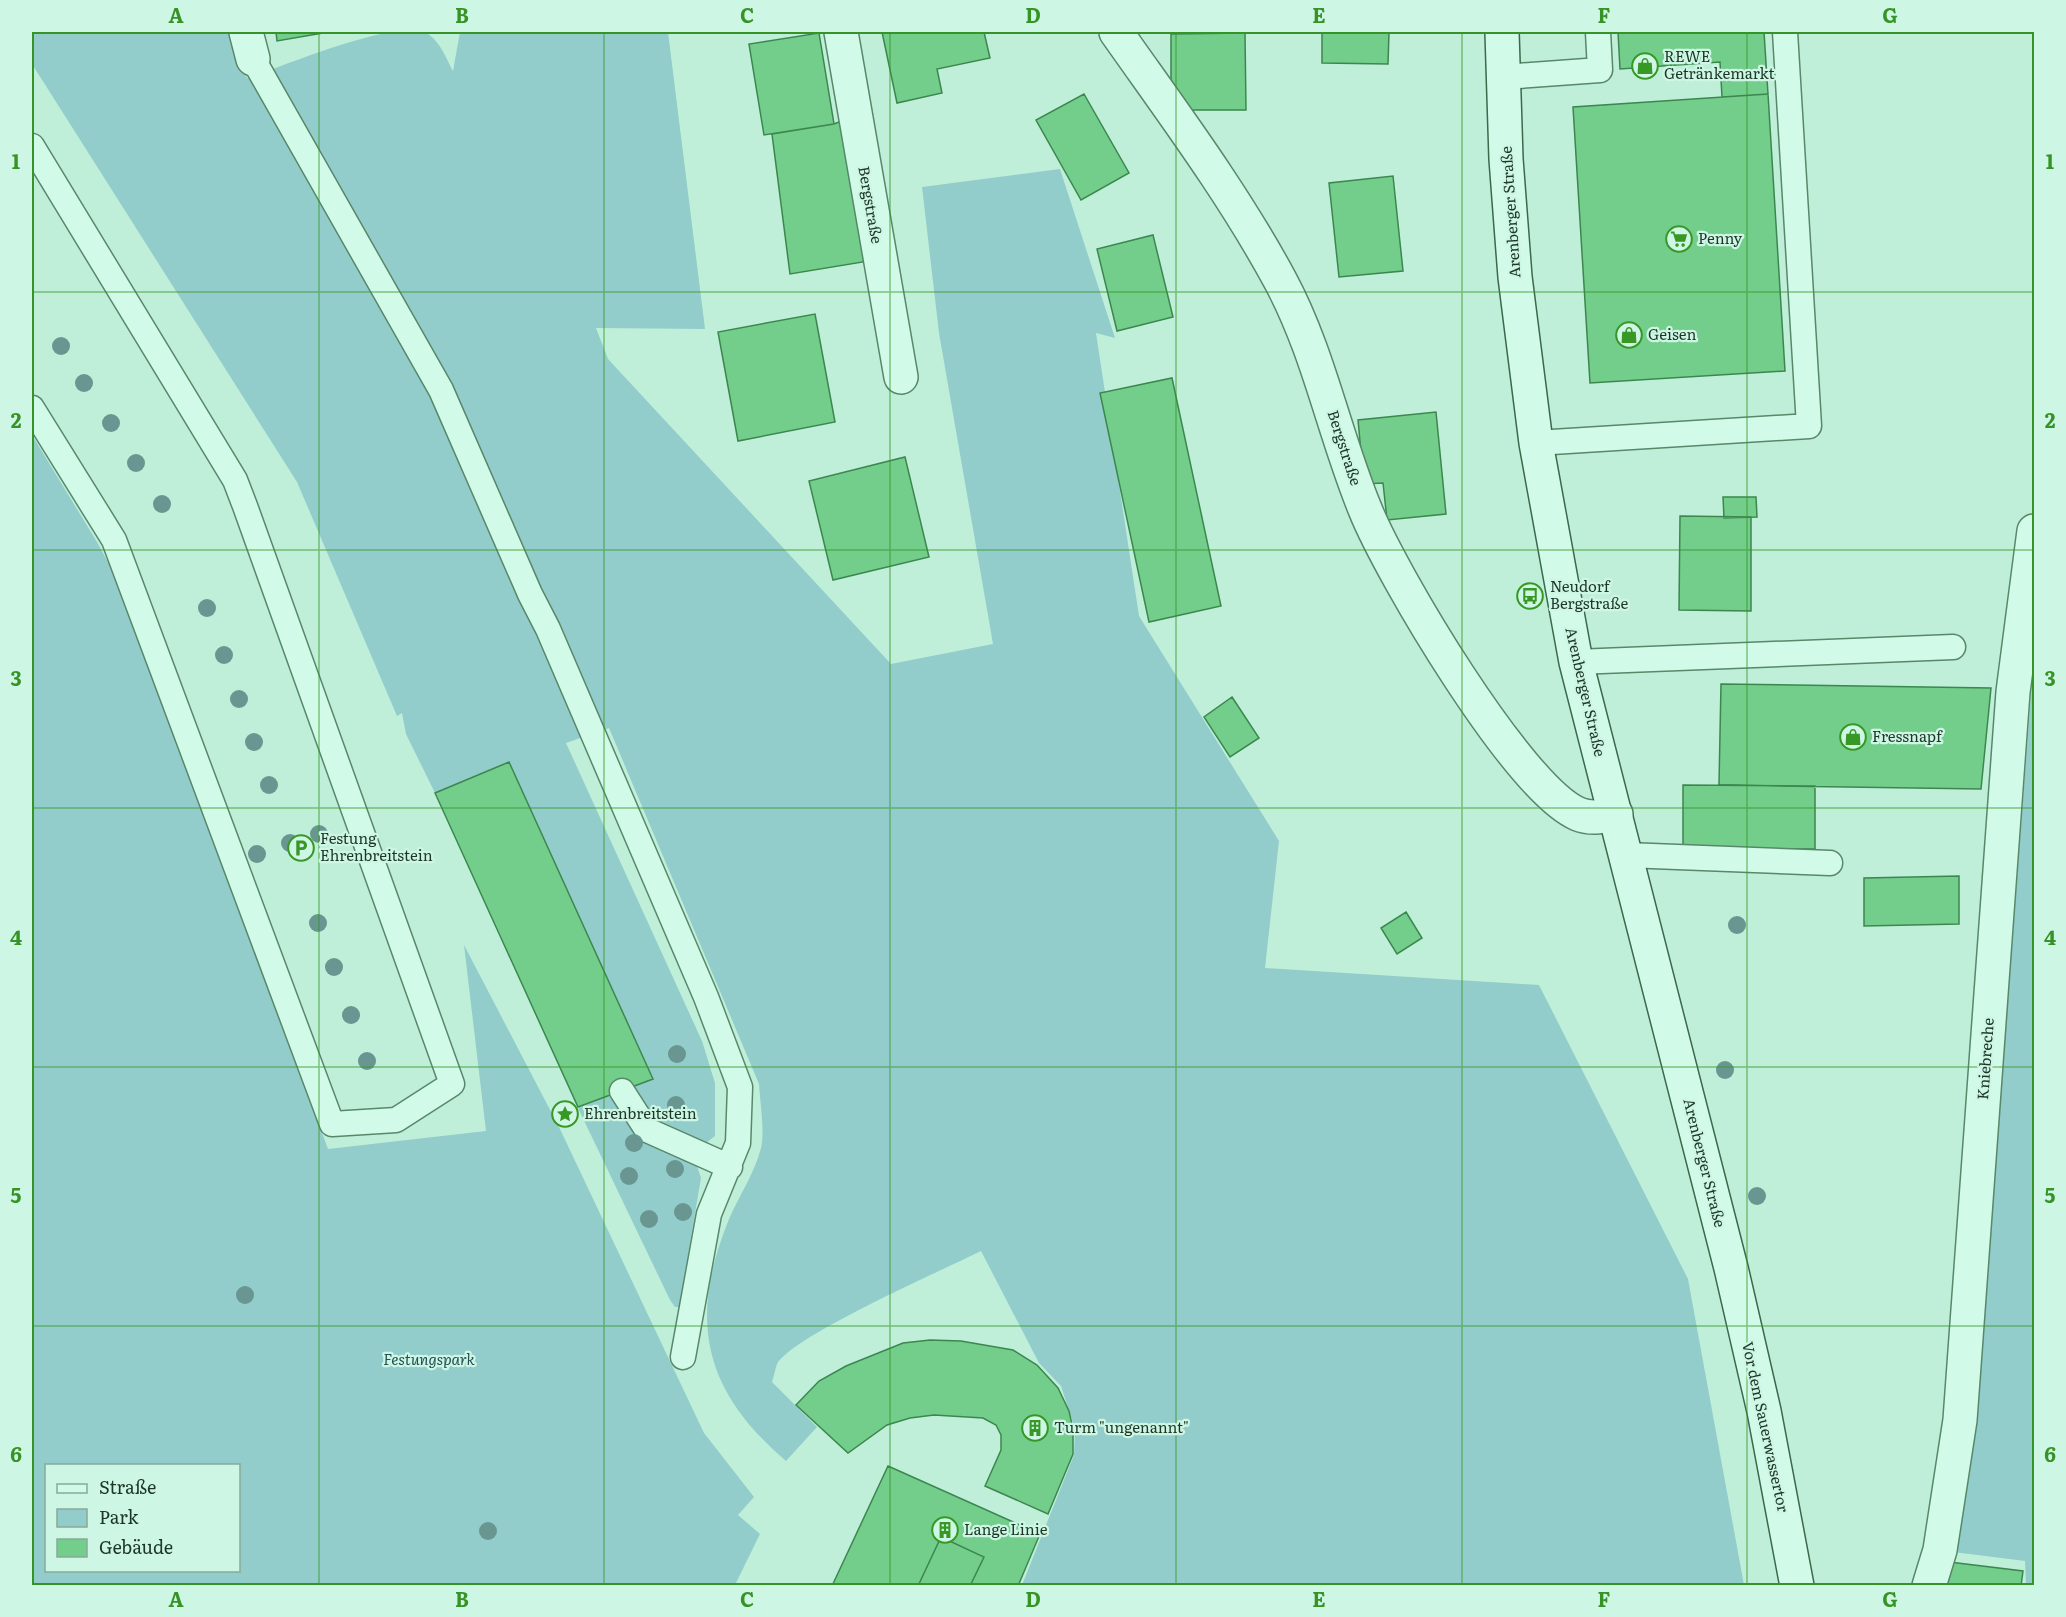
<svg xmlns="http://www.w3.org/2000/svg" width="2066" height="1617" font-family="Literata,serif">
<rect width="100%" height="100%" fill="#bfefd9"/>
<!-- green -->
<path fill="#92cdcb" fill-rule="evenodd" d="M32,32H232L247,78C285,66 389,21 423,32C438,36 446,58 453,71L460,32H668L705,329L596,328L608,359L891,664L993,644L939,333L922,187L1060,169L1115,338L1096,333L1139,616L1279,841L1265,968L1539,985L1688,1279L1744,1585H1022L1074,1455L1075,1429L1061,1386L1039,1363L981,1251C943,1270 794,1335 777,1364C775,1369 774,1377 772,1382L817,1427L786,1461C703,1390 688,1320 729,1219C739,1196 755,1172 761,1148C765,1132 760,1101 759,1084L609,728L566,743L702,1041L715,1083V1136L706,1143H693L654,1125L631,1087L653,1078L509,762L435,793L406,734L402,713L397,716L297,482L32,64Z
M32,435L97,542L110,566L328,1149L486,1131L464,945L559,1127L704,1433L754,1497L738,1515L760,1534L735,1585H32ZM46,1466H238V1570H46Z
M2034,657V1585H2026L2025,1561L1945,1551L2001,1088Z
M612,1094L687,1161L697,1166L701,1178L679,1307H675L670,1300L578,1108Z"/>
<!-- building -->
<path fill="#73ce8b" stroke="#3c874f" stroke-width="1.5" d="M276,32H329L277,41Z
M882,32H984L990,58L937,69L942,93L897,103Z
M1322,32H1389L1388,64L1322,63Z
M1618,32H1764L1768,94L1722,97L1720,62L1620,69Z
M819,33L834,124L764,135L749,44Z
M1245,33L1246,110H1171V34Z
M1084,94L1129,173L1081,200L1036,120Z
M1768,94L1785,371L1590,383L1573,107Z
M846,119L869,261L790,274L772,134L834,124Z
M1393,176L1403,271L1339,277L1329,183Z
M1153,235L1173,317L1117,331L1097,249Z
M815,314L835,422L738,441L718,332Z
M1172,378L1221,606L1149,622L1100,393Z
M1436,412L1446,514L1387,520L1383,483L1364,484L1358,420Z
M905,457L929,557L833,580L809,481Z
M1723,497H1756L1757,517L1724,518Z
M1680,516L1751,517V611L1679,610Z
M1721,684L1991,688L1981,789L1719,785Z
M1232,697L1259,738L1230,757L1204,717Z
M509,762L653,1079L578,1107L435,793Z
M1683,785L1815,786V849H1683Z
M1959,876V924L1864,926V878Z
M1406,912L1422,938L1397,954L1381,928Z
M930,1340L961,1341L1013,1350L1037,1365L1058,1388L1069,1411L1073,1429V1454L1048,1514L985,1486L1001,1450V1435L996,1425L983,1418L934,1415L910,1418L887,1425L848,1453L796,1405L819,1381L846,1366L903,1343Z
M888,1466L1040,1534L1018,1586H832Z
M941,1537L984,1557L970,1586H918Z
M1941,1561L2023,1571L2021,1586H1938Z"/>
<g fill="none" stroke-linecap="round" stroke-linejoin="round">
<!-- service casing -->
<g stroke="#578869" stroke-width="27">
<path id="service" d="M253,59L441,390L530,594L548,629L706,997L740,1087L738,1143L709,1214L683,1357
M1504,77L1600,70L1598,32
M32,146L235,480L245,506L452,1084L396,1120L332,1124L114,540L32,408
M1536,443L1809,426L1785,32
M1576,662L1953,647
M1626,855L1830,863
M622,1091L647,1130L730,1167"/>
</g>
<!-- minor casing -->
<g stroke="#578869" stroke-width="36">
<path id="minor" d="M246,32L253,59
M841,32L901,377
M1116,32C1173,113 1233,193 1280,280C1319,352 1334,434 1365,509C1391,574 1518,788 1578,814C1590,819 1603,817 1616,814
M1929,1586L1940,1550L1960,1420L2013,692L2034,531"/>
</g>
<!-- secondary casing -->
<g stroke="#3a694b" stroke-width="36">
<path id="secondary" d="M1502,32L1506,159L1515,277L1536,443L1576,662L1731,1268L1764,1411L1797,1586"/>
</g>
<!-- service -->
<use href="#service" stroke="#d2fae8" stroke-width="24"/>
<!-- minor -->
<use href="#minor" stroke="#d2fae8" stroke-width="33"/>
<!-- secondary -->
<use href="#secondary" stroke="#d2fae8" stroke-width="33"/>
</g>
<!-- trees -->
<g fill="#699690">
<circle cx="61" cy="346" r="9"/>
<circle cx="84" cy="383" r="9"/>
<circle cx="111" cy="423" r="9"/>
<circle cx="136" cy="463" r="9"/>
<circle cx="162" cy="504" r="9"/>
<circle cx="207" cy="608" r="9"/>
<circle cx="224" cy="655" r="9"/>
<circle cx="239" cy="699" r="9"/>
<circle cx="254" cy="742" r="9"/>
<circle cx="269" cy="785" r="9"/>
<circle cx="319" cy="834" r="9"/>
<circle cx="290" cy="843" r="9"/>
<circle cx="257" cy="854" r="9"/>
<circle cx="318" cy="923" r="9"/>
<circle cx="1737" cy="925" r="9"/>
<circle cx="334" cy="967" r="9"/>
<circle cx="351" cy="1015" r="9"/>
<circle cx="677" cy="1054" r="9"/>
<circle cx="367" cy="1061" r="9"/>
<circle cx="1725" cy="1070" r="9"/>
<circle cx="676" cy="1105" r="9"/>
<circle cx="634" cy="1143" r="9"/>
<circle cx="675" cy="1169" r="9"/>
<circle cx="629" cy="1176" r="9"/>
<circle cx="1757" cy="1196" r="9"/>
<circle cx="683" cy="1212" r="9"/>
<circle cx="649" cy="1219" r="9"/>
<circle cx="245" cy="1295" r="9"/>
<circle cx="488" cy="1531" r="9"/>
</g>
<!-- grid -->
<path fill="none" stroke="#369325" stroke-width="1.5" stroke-opacity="0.55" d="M319,32V1586M604,32V1586M890,32V1586M1176,32V1586M1462,32V1586M1747,32V1586M32,292H2034M32,550H2034M32,808H2034M32,1067H2034M32,1326H2034"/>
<!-- icons -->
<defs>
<g id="shop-ring" transform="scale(1.35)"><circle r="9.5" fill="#cef6e5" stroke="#379825" stroke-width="1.5"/><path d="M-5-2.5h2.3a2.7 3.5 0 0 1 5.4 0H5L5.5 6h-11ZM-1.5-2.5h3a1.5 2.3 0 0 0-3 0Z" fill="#379825"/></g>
<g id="supermarket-ring" transform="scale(1.35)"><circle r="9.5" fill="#cef6e5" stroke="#379825" stroke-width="1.5"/><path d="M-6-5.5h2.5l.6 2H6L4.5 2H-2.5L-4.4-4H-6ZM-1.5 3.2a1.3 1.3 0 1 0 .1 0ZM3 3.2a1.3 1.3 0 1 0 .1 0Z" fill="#379825"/></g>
<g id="bus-ring" transform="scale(1.35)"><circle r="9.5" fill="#cef6e5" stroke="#379825" stroke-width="1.5"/><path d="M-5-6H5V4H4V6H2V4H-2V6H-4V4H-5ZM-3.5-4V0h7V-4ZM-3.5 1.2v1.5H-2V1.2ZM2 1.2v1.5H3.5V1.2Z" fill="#379825"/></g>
<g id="parking-ring" transform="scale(1.35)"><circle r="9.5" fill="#cef6e5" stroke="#379825" stroke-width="1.5"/><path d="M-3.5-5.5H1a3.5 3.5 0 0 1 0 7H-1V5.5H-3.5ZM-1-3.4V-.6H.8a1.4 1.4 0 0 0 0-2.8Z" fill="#379825"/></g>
<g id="sight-ring" transform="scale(1.35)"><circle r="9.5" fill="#cef6e5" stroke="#379825" stroke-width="1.5"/><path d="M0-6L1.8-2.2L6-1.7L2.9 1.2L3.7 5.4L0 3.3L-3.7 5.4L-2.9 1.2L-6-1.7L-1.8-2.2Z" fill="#379825"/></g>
<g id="building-ring" transform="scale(1.35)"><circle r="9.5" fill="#cef6e5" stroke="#379825" stroke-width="1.5"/><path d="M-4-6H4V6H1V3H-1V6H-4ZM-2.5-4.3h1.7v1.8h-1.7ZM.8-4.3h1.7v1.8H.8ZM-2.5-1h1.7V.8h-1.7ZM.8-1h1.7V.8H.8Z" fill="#379825"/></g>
</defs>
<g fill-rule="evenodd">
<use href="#shop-ring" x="1645" y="66"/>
<use href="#supermarket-ring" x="1679" y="239"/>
<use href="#shop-ring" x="1629" y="335"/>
<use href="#bus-ring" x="1530" y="596"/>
<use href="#shop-ring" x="1853" y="737"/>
<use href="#parking-ring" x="301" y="848"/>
<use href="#sight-ring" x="565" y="1114"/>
<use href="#building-ring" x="1035" y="1428"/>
<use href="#building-ring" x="945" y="1530"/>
</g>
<g text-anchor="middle" stroke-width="4.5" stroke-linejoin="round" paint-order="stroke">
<!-- poi labels -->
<g font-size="15" fill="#1c3725" stroke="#cef6e5" text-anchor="start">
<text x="1664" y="62">REWE<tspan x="1664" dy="17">Getränkemarkt</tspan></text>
<text x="1698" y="244">Penny</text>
<text x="1648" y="340">Geisen</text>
<text x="1550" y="592">Neudorf<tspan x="1550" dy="17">Bergstraße</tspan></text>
<text x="1872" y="742">Fressnapf</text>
<text x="320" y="844">Festung<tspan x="320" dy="17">Ehrenbreitstein</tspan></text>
<text x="584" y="1119">Ehrenbreitstein</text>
<text x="1054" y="1433">Turm "ungenannt"</text>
<text x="964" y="1535">Lange Linie</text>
</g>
<!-- street labels -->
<g font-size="15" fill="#1c3725" stroke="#cef6e5">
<text transform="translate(870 205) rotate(80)" y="5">Bergstraße</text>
<text transform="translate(1511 212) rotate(-94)" y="5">Arenberger Straße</text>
<text transform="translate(1344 448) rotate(72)" y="5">Bergstraße</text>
<text transform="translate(1585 692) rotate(77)" y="5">Arenberger Straße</text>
<text transform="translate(1986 1059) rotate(-86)" y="5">Kniebreche</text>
<text transform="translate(1704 1163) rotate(76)" y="5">Arenberger Straße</text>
<text transform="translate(1765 1427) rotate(78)" y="5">Vor dem Sauerwassertor</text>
</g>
<!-- park labels -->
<g font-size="15" font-style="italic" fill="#224e54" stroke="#cef6e5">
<text x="429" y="1365">Festungspark</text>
</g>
</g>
<!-- border -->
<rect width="2066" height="1617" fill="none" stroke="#cef6e5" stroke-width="66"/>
<!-- legend -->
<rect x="45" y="1464" width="195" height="108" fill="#cef6e5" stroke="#87aa98" stroke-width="1.5"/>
<rect x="57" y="1484" width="30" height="9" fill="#d2fae8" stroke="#87aa98" stroke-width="1.5"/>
<text x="99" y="1494" font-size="18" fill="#1c3725">Straße</text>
<rect x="57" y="1509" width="30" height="18" fill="#92cdcb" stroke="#87aa98" stroke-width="1.5"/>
<text x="99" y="1524" font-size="18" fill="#1c3725">Park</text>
<rect x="57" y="1539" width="30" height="18" fill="#73ce8b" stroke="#87aa98" stroke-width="1.5"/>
<text x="99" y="1554" font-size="18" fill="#1c3725">Gebäude</text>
<rect x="33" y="33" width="2000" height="1551" fill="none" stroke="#369325" stroke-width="2"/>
<g font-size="20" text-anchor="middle" font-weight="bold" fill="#369325">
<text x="176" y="23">A</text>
<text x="462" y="23">B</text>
<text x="747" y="23">C</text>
<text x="1033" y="23">D</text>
<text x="1319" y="23">E</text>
<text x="1604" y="23">F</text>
<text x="1890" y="23">G</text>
<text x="16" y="169">1</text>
<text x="2050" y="169">1</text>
<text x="16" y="428">2</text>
<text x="2050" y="428">2</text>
<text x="16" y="686">3</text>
<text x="2050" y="686">3</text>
<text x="16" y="945">4</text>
<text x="2050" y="945">4</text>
<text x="16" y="1203">5</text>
<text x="2050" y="1203">5</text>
<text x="16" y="1462">6</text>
<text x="2050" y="1462">6</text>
<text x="176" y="1607">A</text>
<text x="462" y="1607">B</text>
<text x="747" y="1607">C</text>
<text x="1033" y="1607">D</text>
<text x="1319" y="1607">E</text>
<text x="1604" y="1607">F</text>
<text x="1890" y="1607">G</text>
</g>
</svg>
